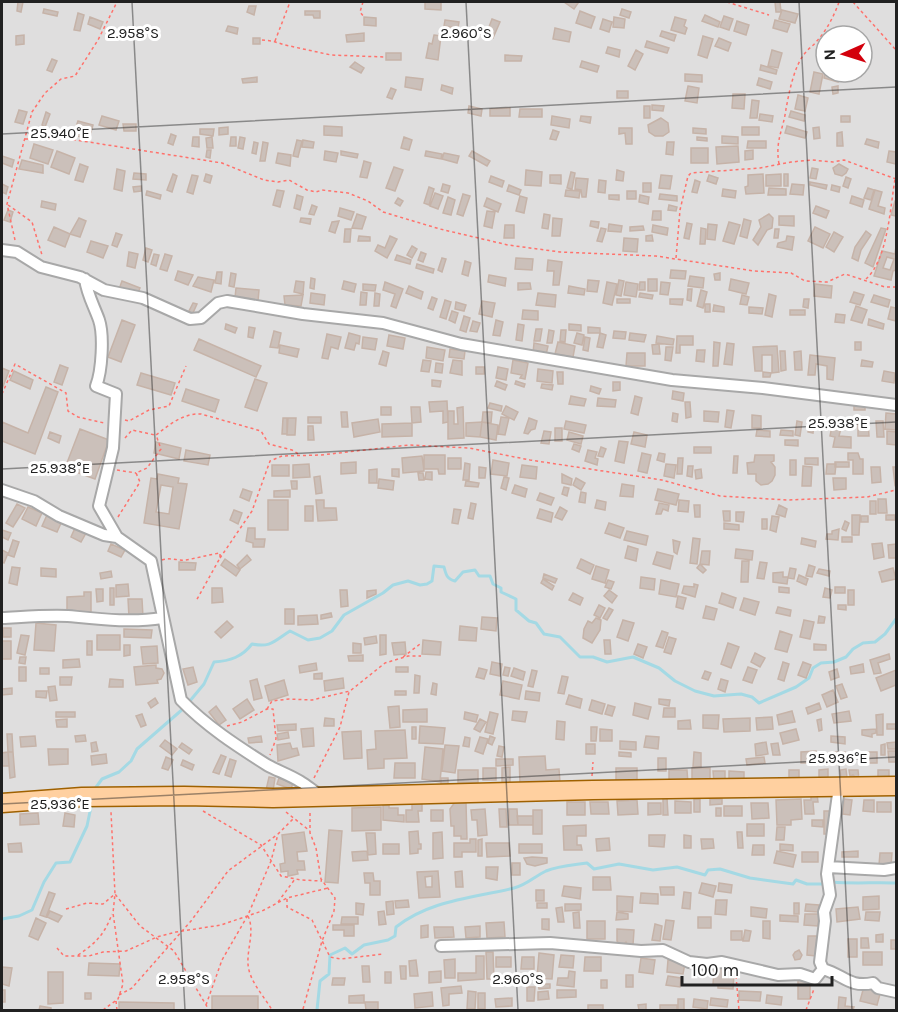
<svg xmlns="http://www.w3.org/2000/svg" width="898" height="1012" font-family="Karla,sans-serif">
<rect width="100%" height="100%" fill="#f2eee7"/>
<!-- residential -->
<path fill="#dfdede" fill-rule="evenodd" d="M2,2H896V1010H2ZM826,36H862V72H826Z"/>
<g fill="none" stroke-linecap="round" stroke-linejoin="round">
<!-- stream -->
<path stroke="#a4d9e4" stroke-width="3" d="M189,702L204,684L214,662C230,661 242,657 252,644C271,648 274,641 290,631L308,640L320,638L332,631L344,615L383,593L393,585L408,581L420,585L427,584L432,581L434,566L444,567C446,575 447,579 455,581L463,572L475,570L479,576H490L493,584L501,588V592L516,599V610L529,621L536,623L544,634L560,637L580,657H593L607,662L633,657L659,668L675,681L695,691L714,696L741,694L752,697L759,703L796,687L809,678L813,668L821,663L834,662L846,657L853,649L863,643L875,642L885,634L896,619
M94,790L102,779L119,772L131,761L137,749L184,708
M832,882C854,884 875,882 896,883
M2,919L19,916L32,910L44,882L56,863L70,862L87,826L92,802
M317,1010L320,981L329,974L330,955L345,948L352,954L364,945L388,940L395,936L396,927C430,900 473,898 514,888C527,885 535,876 546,871C558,866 574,865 587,863L594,869L619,864L653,870L677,867L705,875L708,870L720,869L750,878L793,884L796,880L807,884H825"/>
</g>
<!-- building -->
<path fill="#cbc0ba" stroke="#c6b3a8" stroke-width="1.5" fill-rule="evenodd" d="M18,2H23L21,12L17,11Z
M425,2H441V10L425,9Z
M564,2H577L578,3L574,9Z
M775,2H780L781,12H776Z
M249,6H256L254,15L247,12Z
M44,9L58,12L57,16L43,13Z
M622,9L631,12L629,18L620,15Z
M782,10L798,14L795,23L779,19Z
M305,11H320V18H314L313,15H305Z
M580,11L595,17L591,28L576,23Z
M78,13L84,15L80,31L74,30Z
M705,15L720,22L718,27L702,21Z
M724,16L733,19L729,30L720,27Z
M90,17L103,22L100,29L88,24Z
M364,17L376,18V26L364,25Z
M614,17L625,19L624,28L613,27Z
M675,17L686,20L684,26L687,28L685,34L671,30Z
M492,19L500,22L493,38L486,35Z
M603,19L612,22L609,32L600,29Z
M445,20L459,22L458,28L444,26Z
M775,20L790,24L787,32L773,28Z
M737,21L749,25L746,35L734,31Z
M228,26L238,28L237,34L226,31Z
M555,28L571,32L569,42L553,39Z
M108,29L121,33L120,37L106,33Z
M662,31L676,35L674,41L660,36Z
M364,33V41L347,42L346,35Z
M24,35V44L16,45V36Z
M434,35L441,36L438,60L426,58L429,43L432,44Z
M703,36L713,39L707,58L698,55Z
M253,38H260V44H253Z
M719,38L731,43L728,51L715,46Z
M647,41L669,48L667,53L645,47Z
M608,47L620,50L619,57L606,53Z
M636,50L643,54L635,70L628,66Z
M772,50L782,53L778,68L768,66Z
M386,53H401V60H386Z
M505,55L522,56L521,61H505Z
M52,59L57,61L52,72L47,70Z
M582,61L599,66L597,72L580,67Z
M355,62L364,68L361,73L350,67Z
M761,65L777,70L776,74L760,70Z
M814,72L823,74L819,94L810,92Z
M685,74L702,75V82L685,81Z
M825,74L839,78L838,82L824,78Z
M257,77V82L243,83L242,79Z
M406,77L423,79L421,90L405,87Z
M759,78L772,82L770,89L757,85Z
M442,85L453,88L452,94L441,90Z
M688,86L699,88L697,103L685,101Z
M838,86V93L833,94L832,87Z
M391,88L396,90L392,99L387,97Z
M617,91H628V98H617Z
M733,94H745L744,109L732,108Z
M798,95L808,98L805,111L795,109Z
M752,100L759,101L757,118H750Z
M652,105L664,106L663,111L652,110Z
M469,106L482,109L481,116L468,113Z
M644,106H650V118H644Z
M510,108V116H490V109Z
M520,109H542V117H519Z
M19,110L27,112L23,124L15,122Z
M791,111L805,115L804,121L789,117Z
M46,112L50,114L45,127L42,125Z
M760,114L773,116L772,122L759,120Z
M102,116L119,121L116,130L99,125Z
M552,116L570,119L569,128L551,125Z
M581,116L591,117L590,123L580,121Z
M841,116H850V122H841Z
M661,118L668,123L669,132L663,136H655L649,132L648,125Z
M78,121L93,125L89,139L73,135Z
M123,124H136V131H124Z
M324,126L342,127V136L324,135Z
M787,126L807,132L805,138L785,133Z
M228,127V134L219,135V128Z
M742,127H759V135H742Z
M819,127L820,138L814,139L813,128Z
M619,128H632V144H626L625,133L619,134Z
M693,128L706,129V134L693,133Z
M200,129H214L213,136L200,134Z
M553,130L559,132L556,140L550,139Z
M842,132L843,146H837V133Z
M171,134L176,136L173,145L168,143Z
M722,136L738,137V144L722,143Z
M193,137H199V147L192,146Z
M212,137L213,148H207L206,138Z
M231,137H236V146H230Z
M240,137L245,138L243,149L238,148Z
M404,137L412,140L409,150L401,148Z
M697,137L707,138V141L697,140Z
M867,139L879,142L878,148L865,144Z
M297,140L302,141L298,157L293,156Z
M303,140L314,142L313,148L302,147Z
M748,141H766V148H747Z
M254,142L258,143L256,154L252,153Z
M263,142L268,143L265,161H260Z
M667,142H674L673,155L666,154Z
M34,144L53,150L48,164L30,158Z
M738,146L739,162L717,164L716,147Z
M691,148H708V163H691Z
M207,150H211L210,158L206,157Z
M753,150V159L745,160V151Z
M57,151L75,158L69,174L51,167Z
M325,151L338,153L336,162L324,160Z
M341,151L358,154L357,158L341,155Z
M426,151L442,154L441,159L425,156Z
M472,151L490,161L487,166L469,156Z
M889,151L896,152V164L887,162Z
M278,153L291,155L290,166L276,163Z
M444,153L459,156L457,163L442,159Z
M2,156L14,160L12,167L2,163Z
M22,160L43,165V173L19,169Z
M364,161L371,163L367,178L360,177Z
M80,164L88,167L83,182L75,180Z
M839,164L848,169L846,173L842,176L835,174L833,168Z
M394,167L403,170L395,191L386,188Z
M812,168L818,169L816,179L810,178Z
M117,169L125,171L122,191L114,189Z
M526,170L542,172L541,186L525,185Z
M617,170L624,172L623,181L616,180Z
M571,172L575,173L572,189L567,188Z
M134,173L146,174V180L133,179Z
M173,174L177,176L172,192L167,190Z
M206,174L212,176L210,183L204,181Z
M763,174L764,193L746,194L745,187L748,186V175Z
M781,174V186H766V175Z
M784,174H788V186H784Z
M192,175L198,176L193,194L187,192Z
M550,175H561V184L550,183Z
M661,175L672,176L670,189L659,188Z
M709,175L718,178L716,184L707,181Z
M491,176L504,181L502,187L489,182Z
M846,177L851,179L848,188L843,186Z
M576,178L588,179L586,197H582L581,190L575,189Z
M599,180L606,181L605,193L598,192Z
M695,180L700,182L697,193L692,192Z
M810,182L827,185L826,189L810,185Z
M643,183H651V192H643Z
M2,184L8,187L6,194L2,192Z
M443,184L450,186L448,193L441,191Z
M792,184L804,185L803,195L790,194Z
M509,185L521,190L519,195L507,191Z
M832,185L840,187L839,192L831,190Z
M141,186V191L134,192L133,187Z
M429,187L434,189L429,205L424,203Z
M769,188L786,189V195H768Z
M868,188L874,190L871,200L864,198Z
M723,189L736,191L735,198L722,196Z
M277,190L284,191L280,207L273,205Z
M566,190L580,191L579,198L565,196Z
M875,190L882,192L878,206L885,208L884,214L869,209Z
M147,191L161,195L160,199L146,195Z
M627,191H636V199H627Z
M435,193L443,196L438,209L430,206Z
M463,194L470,196L463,216L457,214Z
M660,194L677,196V201L659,199Z
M297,195L303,197L300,210L294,208Z
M609,195H619V200L609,199Z
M640,195L649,197L648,204L639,202Z
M520,196L527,198L524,213L516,211Z
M852,196L864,200L862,207L850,203Z
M448,197L455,200L451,215L443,213Z
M398,198L403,201L400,206L395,203Z
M487,198L501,204L498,212L484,206Z
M42,201L56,204L55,210L41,207Z
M895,201H896V216L891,215Z
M312,205L317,207L314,215L309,214Z
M669,205L677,207L676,211L668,210Z
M816,206L829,211L826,218L813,213Z
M340,208L354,212L351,220L338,216Z
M8,210L13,212L10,222L4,220Z
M487,211L495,212L492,228L484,226Z
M653,211H661V220H652Z
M357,214L366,217L362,229L352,228Z
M544,214L550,215L548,229L542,228Z
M769,214L773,218L772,228L767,230L758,245L753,240L761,227L759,220Z
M779,216H794V226L779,225Z
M79,218L86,221L80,237L70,234Z
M301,218L311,219L310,224L300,222Z
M553,218L562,219L560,236H552Z
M744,219L751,221L747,238L740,236Z
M339,221L335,233L329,231L332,222Z
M591,221L599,222L598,228L590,226Z
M729,222L740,225L734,244L723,241Z
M687,223L692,224L689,239L684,238Z
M609,224L622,226L621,232L608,231Z
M708,224L717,225L715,240L707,239Z
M505,225H514V238H504Z
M653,225L668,228L667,235L652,232Z
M643,226L644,230L630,231V227Z
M54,227L70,234L65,247L48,240Z
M815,227L830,234L823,248L808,241Z
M601,228L606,229L602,242L597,241Z
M701,228L706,229L705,244H700Z
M881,228L886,229L873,267L865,263Z
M345,229H351L350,242H344Z
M775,229H779L778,238H774Z
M866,231L871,235L861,250L858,261L852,258L855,247Z
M834,232L843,237L834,252L826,247Z
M116,233L122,235L117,247L112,245Z
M652,235L653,241H646V236Z
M359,236L370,237V241H358Z
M390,236L397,239L387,258L375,251L378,245L385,248Z
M787,236L794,237L792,250L777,247L778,243L786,241Z
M624,238L638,239L637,252L623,251Z
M91,241L108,246L103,258L87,252Z
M412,246L417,249L412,258L407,255Z
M896,246V270L893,271L891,280L874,276L882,251L895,254ZM887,257L894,259L890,270L883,268Z
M146,248L152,250L148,262L143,260Z
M129,252L138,254L135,268L127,266Z
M421,252L426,254L423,262L418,260Z
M154,254L159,255L156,266L151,264Z
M165,254L172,256L167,271L160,269Z
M397,255L411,260L410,264L395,260Z
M442,258L446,259L442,272L438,270Z
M516,258L533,259L532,270L515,269Z
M548,260L562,262L559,285H553L554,271H547Z
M465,261L471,263L468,276L462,274Z
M417,264L434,269L433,273L416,268Z
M671,270L686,271L685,279L670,278Z
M178,271L193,275L188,285L175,280Z
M217,272H222L221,284L215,283Z
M231,273L236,274L234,287L229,286Z
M720,273V280H715L714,274Z
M489,275L506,278L505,286L488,282Z
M690,276L704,278L703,288L688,286Z
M198,277L214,280L211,292L193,286Z
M311,278L315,279L314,289L310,288Z
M648,279H657V291H648Z
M731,279L749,283L746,294L729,290Z
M588,280L599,281L597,292L587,291Z
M619,280L624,281L621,296L616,295Z
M122,281L140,288L135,299L118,292Z
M296,281L304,282L303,294L294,292Z
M344,281L356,284L354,292L342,289Z
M385,282L403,289L396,308L391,306L395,294L383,290Z
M607,282L617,284L612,305L603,303Z
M626,282L638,284L636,297L624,295Z
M640,282H645V290H639Z
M661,282L670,283L668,295L660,294Z
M518,283H530L531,289L518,290Z
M363,284L376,285L375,291L363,290Z
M815,284L832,286L831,298L814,296Z
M409,286L423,292L421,299L406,293Z
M569,286L585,289L584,295L568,293Z
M236,288L259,290L258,301L235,298Z
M688,289H692L691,301L687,300Z
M701,290L707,292L703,308L697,306Z
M361,292L367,293L366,305H360Z
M854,292L864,295L860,305L850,302Z
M311,293L325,295L324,305L310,303Z
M375,293L380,294L379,306H374Z
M538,293L556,295L555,307L536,305Z
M640,293L653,295L652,299L639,297Z
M769,294L776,296L772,317L765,315Z
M303,295L301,306L285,305L284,296Z
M742,295L749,297L747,305L740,304Z
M874,295L890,300L888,307L871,302Z
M432,297L437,299L433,310L428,308Z
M617,299H630V303H617Z
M670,299H683L682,305L670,304Z
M804,299H809L808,308L803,307Z
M445,300L451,302L446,319L440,317Z
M482,301L495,303L492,317L479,314Z
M456,302L466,305L464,311L455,309Z
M193,303L197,304L192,315L188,313Z
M705,304H710V312H705Z
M714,305L724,307V312L713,311Z
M856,306L867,310L862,323L851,320Z
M749,307L763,308L762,314L749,313Z
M891,307L896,308V321L888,319Z
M523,310L538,311V320L522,319Z
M790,310H805V315H790Z
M452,311L458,313L455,323L449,320Z
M836,314L845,315L844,323L835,322Z
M464,316L470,318L466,332L460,330Z
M869,319L884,324L883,329L868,325Z
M122,320L135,325L121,362L108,357Z
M496,320L503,322L500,336L493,335Z
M473,321L480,323L477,332L470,331Z
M226,324L237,328L235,333L225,329Z
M518,324L524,325L522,341L516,340Z
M569,324L581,325V331L569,330Z
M249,327L255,328L253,338L248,337Z
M588,327L600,328V333H588Z
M536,329H542L540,341H534Z
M549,330L554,331L552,343H547Z
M561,330H566L565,342L560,341Z
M274,331L281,333L278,348L270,347Z
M614,331L626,332L625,339L613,338Z
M349,333L360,336L359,344L356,343L354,350L345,348Z
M577,333L584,335L582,345L574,343Z
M600,333L606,335L603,348L597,347Z
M630,333L646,335L644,342L629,340Z
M327,334L341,337L338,349L331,347L328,359L322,358Z
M389,335L405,338L403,349L387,346Z
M657,336L674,339L673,345L656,343Z
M677,336H693V345H680V353H676Z
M363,337L377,339L375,350L362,348Z
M585,337L590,338L588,351L583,350Z
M199,339L261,366L256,377L194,350Z
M558,342L575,346L573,357L555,354Z
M714,342L720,343L718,366H713Z
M855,342H861V350H855Z
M534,343L548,346L546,355L533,353Z
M727,343L734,344L732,365L724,364Z
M659,344L660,354H653L652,345Z
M280,345L299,349L297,357L279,353Z
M777,346L779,372L772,373V355H762V371H755L753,347Z
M427,347L445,350L443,361L426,358Z
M666,347H673L671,361L665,360Z
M450,349L465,351L464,359L449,357Z
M697,350H705L704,362L696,361Z
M383,351L389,353L386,366L379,364Z
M780,351H785L786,370L781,371Z
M801,351L802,370H795L794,352Z
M627,353H645V366H626Z
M810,355L835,358L833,380L827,379V366L816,364L815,375H808Z
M423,360L431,361L429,372L421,371Z
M453,360L462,361V375L450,373Z
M513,360L528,363L525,379L520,378L522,375L511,373Z
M862,360L873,362L872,367L861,366Z
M436,363L443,364L442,373L435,372Z
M60,365L68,368L62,385L54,382Z
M476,367H484V374H476Z
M498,367L508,369L506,380L496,378Z
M2,368L9,371L2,389Z
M538,369L553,371L552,383L537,381Z
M14,371L33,380L30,389L10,380Z
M884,371L895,373L894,383L882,381Z
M557,372H563V384H558Z
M763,372L771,373L770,377H763Z
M141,373L175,383L171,395L137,385Z
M255,379L267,383L257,411L245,407Z
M432,380L441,381L440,387L432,386Z
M497,381L507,385L505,390L495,386Z
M516,381L525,384L524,387L515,384Z
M613,382H620V390L613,391Z
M542,384L553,385L552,390L541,388Z
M591,386L601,389L599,394L590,391Z
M46,387L58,392L35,454L2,441V422L28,433Z
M186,389L219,400L215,412L182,401Z
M673,391L684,393L683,401L672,399Z
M571,396L586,399L584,406L569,404Z
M635,396L642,398L638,415L631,413Z
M598,398L616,400L615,407L597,406Z
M447,401L448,422L443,423V411L430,412L429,402Z
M685,402H690L691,417L686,418Z
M490,403L502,406L501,411L488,408Z
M854,403H865V410H854Z
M506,406L518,412L514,420L502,414Z
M381,407H391V415H381Z
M411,407H420L421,422L412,423Z
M463,407L464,438L448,439V411H454V424H458L457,408Z
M727,410L734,411L731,428L725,427Z
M704,411L719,412L718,422L704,421Z
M341,412H347L348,427H342Z
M483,412H492L491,423L482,422Z
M673,413L678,414L677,422L672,421Z
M886,413L896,414V430L885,429Z
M752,415L761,416V428H752Z
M308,417H321V423H308Z
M501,417L509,418L505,435L498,434Z
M283,418H287V434H282Z
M288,418H296L295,435H287Z
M529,418L537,421L535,429L531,430L528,434L524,433Z
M378,419L380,432L354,437L352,423Z
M566,421L586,425L584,433L564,429Z
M797,421L802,422L800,436L795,435Z
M858,421H868L869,436H858Z
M876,421H883L884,437H877Z
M482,422L498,425L496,440L480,437Z
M482,422L480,437L466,436V423Z
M412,423V436L382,437V424Z
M809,423L814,424L813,433L808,432Z
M308,426H313L314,440H308Z
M832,426L841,428L839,436L851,437V448L833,447L835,437L830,436Z
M555,428H562V441H555Z
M80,429L109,440L95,479L65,468Z
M757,430L770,431V437L756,436Z
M781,430L793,431V436L780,435Z
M544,431L551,432L549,444L541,443Z
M887,431L896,432V445L887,444Z
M50,432L61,436L59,443L48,438Z
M569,432L583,436L581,444L567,440Z
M634,432L647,435L645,447L631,444Z
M785,440H798V446L785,445Z
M619,441L628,442L624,463L615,461Z
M156,442L181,448L179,459L154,453Z
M574,444L581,446L579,452L572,449Z
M601,447L606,449L603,457L598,456Z
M694,447H711V453H694Z
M186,450L210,455L208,465L184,461Z
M588,450L597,452L595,458L598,459L597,465L585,461Z
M642,453L651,455L647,473L638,471Z
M659,453L665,454L664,462L657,460Z
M848,453H858L860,459H863V474H853V460H848Z
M424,455H445V474H439L438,469H424Z
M755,455H774V461L771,462L775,467V475L772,481L768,484L761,485L756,481V474H748L747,463L754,462Z
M422,456L424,471L403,473L402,458Z
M734,456H738L737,473H733Z
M448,458H461V469H448Z
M678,458H683L682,474H677Z
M805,458H818V465L805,464Z
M493,460L509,463L507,476L491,474Z
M790,460H796V475H790Z
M356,462V473L341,474V463Z
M835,462H849V467H835Z
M465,463L470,464L469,480H463Z
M309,464L310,477L293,478V465Z
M666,464L676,465L674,478L664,476Z
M827,464H836L835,474H826Z
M272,465H289V476H272Z
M522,465L537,467L536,479L520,477Z
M688,466H693L692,477L687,476Z
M803,466L812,467L811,486H802Z
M479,467L486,468L485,478H479Z
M871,467H880L881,482L872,483Z
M893,467H896V484L895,485Z
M377,469V483H369V470Z
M392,469H399V477L392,476Z
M701,469L702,478L696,479L695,470Z
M426,472H432V480L425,479Z
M418,473H423L424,480H419Z
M158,474L179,478L178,483L187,484L179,529L144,523L151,478L157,479ZM161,485L173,487L169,514L156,512Z
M562,474L572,479L571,485L562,483Z
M320,476L322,493L316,494L314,477Z
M504,477L509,478L506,490L501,488Z
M576,478L585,483L581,490L573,485Z
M833,478H846V489L834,490Z
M379,479L394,481L393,490L378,488Z
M291,481H297V489H292Z
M466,481L479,483L478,487L465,486Z
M622,484L634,486L633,497L620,496Z
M515,485L527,489L525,497L512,493Z
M564,487L569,488L567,496L562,494Z
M243,489L252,492L249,501L240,497Z
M658,489L679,494L676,505L655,500Z
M290,490V497H274V491Z
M581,492L586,493L585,503L579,502Z
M540,493L554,498L551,505L537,500Z
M878,499H886L887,513H878Z
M268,500H288V530H268Z
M316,500H324V508H336L337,520L318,521Z
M597,500L606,502L605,510L595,508Z
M679,500L689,501L688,512L678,511Z
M870,501H876V514H870Z
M471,503L476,504L473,519L468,518Z
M659,503L669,505L668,511L663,509L661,514H656Z
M17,504L25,508L13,527L6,523Z
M694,505H700V517H695Z
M779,505L787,509L785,517L776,514Z
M305,506H313V521H305Z
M28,507L42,513L36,526L22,519Z
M560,507L567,511L562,520L555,517Z
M454,509L461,510L458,524L452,523Z
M540,509L553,513L551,522L537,518Z
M234,510L242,513L238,524L230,520Z
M723,511H730V521H724Z
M736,512H744L743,522L736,521Z
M47,515L62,521L57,532L42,526Z
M852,515H860L859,535H852Z
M886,515H895V520H886Z
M772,516L779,517L776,532L770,530Z
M861,516H868V522H861Z
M762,519H767V529H762Z
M845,521L849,523L846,531L842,529Z
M609,523L624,528L620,538L605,533Z
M724,523L739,525V530L724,529Z
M75,528L86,533L81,542L71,537Z
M248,528H255V539H265L264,547H253V543L246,541Z
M839,529L838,540L826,539L827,534H832V531Z
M2,530L11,533L8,540L2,537Z
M627,531L648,536L646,545L624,540Z
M842,537H852V542H842Z
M693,538L700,539L697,564L690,563Z
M802,538L816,541L815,547L801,544Z
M13,540L19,542L14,557L8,555Z
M673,540L680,542L677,554L674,552Z
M882,543L884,557L874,559L872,544Z
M111,544L125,550L121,557L108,551Z
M896,544V558H889L888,545Z
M628,546L638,549L636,561L625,558Z
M736,549L753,551L752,560L735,558Z
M2,550L8,553L4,563L2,562Z
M702,551H710L709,565L700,564Z
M657,552L673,556L670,569L653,564Z
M247,555L251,560L240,569L237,565Z
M225,559L240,570L236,576L221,565Z
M581,559L594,565L590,574L577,568Z
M742,561H749L748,582H741Z
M179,562L196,563L195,570H179Z
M760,562L767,563L764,579L757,578Z
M700,564L706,570L703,573L697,568Z
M809,565L815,567L812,577L806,576Z
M596,566L609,570L605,583L592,579Z
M12,567L20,568L17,585L9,583Z
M41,568L56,569V577L41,576Z
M790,568L796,569L794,579L788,578Z
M893,568L896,579L882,582L879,572Z
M819,569L830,571L829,576L817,573Z
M111,571L112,577L101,579L100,573Z
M783,572V577H788L787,584L773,582V573Z
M544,574L557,579L555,583L543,578Z
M799,575L808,579L806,585L797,581Z
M641,577L655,579L654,590L640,588Z
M543,579L554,586L552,590L541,583Z
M608,580L614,582L611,589L605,587Z
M661,580L679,584L676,597L659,594Z
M128,584L129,596L116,597V585Z
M694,584L698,585L695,597L682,593L684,586L694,587Z
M779,587L789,588V593L779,592Z
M835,587H845V593H835Z
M110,588H114V605H110Z
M212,588H222L223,602L212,603Z
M825,588L832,590L830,598L823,597Z
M96,589H103V601L97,602Z
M340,590H347L348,606L341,607Z
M376,590V594L367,598V591Z
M609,590L617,596L612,603L604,596Z
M848,590H854V605H848Z
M84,592H91V612H67V597L84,596Z
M573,593L583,598L580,605L569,600Z
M722,593L736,598L733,608L719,603Z
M678,596L686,598L683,609L676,607Z
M744,598L759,602L755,615L740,610Z
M128,599H142L143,617H129Z
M599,605L605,608L600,618L594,615Z
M838,605H846V610L838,609Z
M706,606L717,609L714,620L703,618Z
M778,607L791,610L790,616L776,613Z
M609,608L613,610L607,620L603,618Z
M285,609H294V624H285Z
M331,613L332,617L321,619V615Z
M317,615L318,624L298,625V616Z
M819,616L825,617L824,623H818Z
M482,617L497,618L496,631L481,629Z
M596,618L601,620L600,630L592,643L583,638L584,629L588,621L592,623Z
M623,620L634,623L628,641L617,637Z
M804,620L814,622L810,639L800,637Z
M227,621L233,627L221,638L215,632Z
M36,623L56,625L54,651L34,650Z
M460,626L477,628L476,641L459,640Z
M3,628H11V637H3Z
M124,629L152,630L151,638L124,637Z
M662,631L668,633L663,648L656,646Z
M780,631L792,635L787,652L775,649Z
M21,635L29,636L25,655L17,653Z
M97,635H120V650H97Z
M380,635H386V654L380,655Z
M376,636L377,643L365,645L364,638Z
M669,637L676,639L671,654L664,652Z
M423,640L441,642L440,655L422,654Z
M604,640H610L611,654H605Z
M2,641H11V659H2Z
M87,641H92V655H87Z
M405,642L406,654L394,655L392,643Z
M353,643L361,644V653H353Z
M728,643L739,647L731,668L721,664Z
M638,644L647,647L643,658L634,654Z
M814,644L826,645V650H814Z
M124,645H130V655L124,656Z
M157,646L158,663L143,664L141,647Z
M755,653L765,658L760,667L751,662Z
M889,654L890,659L878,663L881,673L874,674L870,660Z
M363,655V661H349L348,656Z
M20,657H26L25,664L19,663Z
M79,659L80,667L63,668V660Z
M492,662L502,664L500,676L490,674Z
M783,662L789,664L784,681L778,679Z
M803,662L811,665L806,678L798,675Z
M316,663L317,670L300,673L299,666Z
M863,664L864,672L851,674L850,667Z
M156,665V668L162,669L164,673L161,679L157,680L158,683L136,685L134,667Z
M19,667H26V681H19Z
M193,667L197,682L188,685L183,669Z
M396,667H408V672H396Z
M505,667L510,668L508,676L503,675Z
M748,667L757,670L752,683L743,680Z
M40,668H49V674H40Z
M479,668L487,670L484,679L476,677Z
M514,668L525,672L523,680L511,676Z
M837,669L839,677L831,680L829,672Z
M532,670L537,671L533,687L528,686Z
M896,670V685L881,691L876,678Z
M705,671L711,673L708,680L702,678Z
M322,673V679H314V674Z
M415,675L420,676L419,693H414Z
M562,676L568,677L564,694L558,693Z
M60,677H72L71,685H60Z
M343,678L344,688L325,691L324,681Z
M110,679L123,680V687H109Z
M257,679L262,698L254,700L250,681Z
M721,679L728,681L725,692L718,689Z
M284,680L288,695L269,701L265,686Z
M503,681L522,685L519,699L500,695Z
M433,683L437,684L436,695L431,694Z
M842,684L847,697L841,699L836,686Z
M55,686L57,700L50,701L48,687Z
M12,688V694L2,695V689Z
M833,690L838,702L827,707L822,695Z
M36,691H47L46,698L36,697Z
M395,691H406V695H395Z
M526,691L540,693L539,701L525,699Z
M569,695L582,699L580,708L566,704Z
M155,698L158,703L151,708L148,703Z
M247,699L254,710L240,719L233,709Z
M659,699L670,700L669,706L659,704Z
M592,700L605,704L602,714L589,710Z
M635,703L651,707L648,719L633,715Z
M819,703L821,709L808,714L806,708Z
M608,705L615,707L612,716L605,714Z
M216,706L226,720L219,725L209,712Z
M399,706L400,727L390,728L388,707Z
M664,708H675V717H663Z
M427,709V722H403V710Z
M513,711L527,712L525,722L512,720Z
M792,711L795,722L779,725L777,715Z
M849,711L851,721L834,723L832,714Z
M56,712H75V717H56Z
M465,712L478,715L476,722L464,719Z
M490,712L498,714L493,734L485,732Z
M142,714L146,725L141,727L136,716Z
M883,714V735H877L876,715Z
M703,715H719L718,729L703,728Z
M772,717L773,729L757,730L756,718Z
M325,718L334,719V726H324Z
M750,718V731L724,732L723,719Z
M67,719V727H57L56,720Z
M480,719L486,722L480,732L474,729Z
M821,719L822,730L819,731L817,720Z
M690,720L691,729H678V721Z
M557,721L565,722L564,740L556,739Z
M296,724V730L278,731L277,725Z
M887,724H896V729H887Z
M420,726L445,728L443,744L419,743Z
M412,727H416V739H412Z
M591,727H597L596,741H591Z
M313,728L314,746L303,747L301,729Z
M600,729L612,730V741H600Z
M796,729L799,740L783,744L780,733Z
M876,729V733L872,734V737L862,735V730Z
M405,730L407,758L384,759V768L368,769L367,750L376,749L375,731Z
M361,731L362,758L344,759L342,732Z
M288,732L289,738L278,740L277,734Z
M7,734H12L13,752H8Z
M85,735L86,741L76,742L75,736Z
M35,736L36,746L21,747L20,737Z
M261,736L262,742L249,743L248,738Z
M490,736L495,738L492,745L488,743Z
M646,736L659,737L658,749L644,747Z
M831,736L845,737V744L831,742Z
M465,737L470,738L469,747L463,746Z
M480,737L488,739L483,754L475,751Z
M165,740L177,749L172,755L160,746Z
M620,741L636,742V750L620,749Z
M96,742L98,751L92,752L91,743Z
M766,742L768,754L756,756L755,744Z
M896,742V749H888L887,743Z
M182,743L192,750L189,754L179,747Z
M290,743L292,749L297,748L299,755L278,761L277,745Z
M778,743L780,755H773L771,744Z
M586,744H595V754H586Z
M885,744V755H881V745Z
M445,745L459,746L455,773L442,771Z
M499,746L504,747L502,757L497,756Z
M425,747L443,749L440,782L422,779Z
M48,749H68V764L49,765Z
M816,751V763H801V752Z
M888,751H896V762H889Z
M8,752H13L15,777L10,778Z
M8,752L9,766H2V753Z
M619,752L631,753V757L619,756Z
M694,752L701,753V767H693Z
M830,752H845L846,764H830Z
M861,752H877V763H861Z
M106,754L107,763L92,765L91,756Z
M221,755L226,757L219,774L213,772Z
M545,756L546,770L559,769L560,782L535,785V782L520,783L519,757Z
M166,757L173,760L168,770L162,768Z
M764,757L765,763L747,765L746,759Z
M658,758H666V771H658Z
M230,759L236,761L231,777L225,775Z
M496,759H513V765L496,766Z
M183,760L194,765L192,770L181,765Z
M395,763H415V778H394Z
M510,767V784H502V768Z
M483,768H496V780H483Z
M616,768H637V783H616Z
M692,768H710V781H692Z
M828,769V781H819V770Z
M846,769L847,778H841L840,770Z
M458,770H478V783H458Z
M669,770H687L688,784H669Z
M789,770H799V780H789Z
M849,770H858L859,780L853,775L850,776Z
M878,770H889V781H878Z
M713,771H725V782H714Z
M729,771L744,772V783L729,782Z
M269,777L275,778L273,791L266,790Z
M279,778L293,783L291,789L277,784Z
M441,778H448V785H441Z
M811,794H817L818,802H813L814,814H805L804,800H811Z
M663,798H667L668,815H663Z
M694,799H700V812H694Z
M710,799H722V804L710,805Z
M801,799L802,819L791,820V825H777L776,800Z
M844,799L852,800L850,815L843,814Z
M422,800V811H418L419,822H406V810H412V801Z
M637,800L638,814L618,815L617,801Z
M864,800H874V812L863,811Z
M675,801L691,802V813H675Z
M455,802L466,803L467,839H461V836H454V826H451L450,809Z
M567,802H585V815H567Z
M590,802H608L609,814H591Z
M877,802H891V812H877Z
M648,803H661V814L648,815Z
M751,803H768L769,818L752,819Z
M383,805H389V808H398V815H404V822L383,820Z
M724,806H742V816H724Z
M381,807V830L352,831V808Z
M716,808H721V816H716Z
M485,809L487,835L478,836L477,820H472L471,810Z
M499,809H506L507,827H500Z
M509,809H517L518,825H509Z
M431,810H443V821H431Z
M533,810H542V834H533Z
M824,811H831L832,834H824Z
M38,813L39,824L20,825V814Z
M65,813L75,815L74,827L63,826Z
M517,816H533V825H518Z
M812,820H823V827L812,826Z
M747,824H764V836H747Z
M586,825V836H577V845H581L582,850H564L563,826Z
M777,827H785L784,840H776Z
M329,830L342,831L338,883L325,882Z
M418,831L419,844H421V849H418V853L410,854L409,832Z
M304,832L307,851L297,852L298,861H304L305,870H297L298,874L288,876V871L281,872L280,864L285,863L282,835Z
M442,832L443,858L433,859V833Z
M737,832H742L743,848H738Z
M366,833H375L376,854L368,855Z
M649,835H665L664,847L649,846Z
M684,835L691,836V848H684Z
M609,838L610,850L597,851L596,839Z
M470,839H476V852H462V857H454V843H470Z
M482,839V856H478V840Z
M701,839H713L714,848L702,849Z
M21,843L22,852H9L8,844Z
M486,843H509L510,856L487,857Z
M383,844H399V854H383Z
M519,844H542V853H519Z
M780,844L793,845V851L780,850Z
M753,845H764V855H752Z
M367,851L368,860L353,861L352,852Z
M777,851L796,855L793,867L774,863Z
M858,851V857H842V852Z
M802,852H818V862H802Z
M880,853H892L891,866L879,865Z
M532,857L547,858V863L535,866L527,864L524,858Z
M512,863H520V875H512Z
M486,867H498L497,880L486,878Z
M438,871L440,897L419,898L417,872ZM432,876V887H426L425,877Z
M462,871L463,887H456L455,872Z
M364,873H373L374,881H380V895H370V883H365Z
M593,877H610L611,890H593Z
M702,883L716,886L713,897L699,893Z
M719,883L732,885L731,893L718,891Z
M564,886L581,888L580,899L562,896Z
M660,887H674V895H661Z
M536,890H544V901H536Z
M49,892L55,894L46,917L40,915Z
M684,892L691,893L690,909L682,908Z
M641,893L658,894V904L640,903Z
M617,896L633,897L632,912L617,911Z
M879,896V909L863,910V897Z
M408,900L409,907L396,908L395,901Z
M716,900H727L726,915L715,914Z
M393,901L394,914L387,915L386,902Z
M356,903L364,904L363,915L356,914Z
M537,903H547V908H537Z
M794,903H799V914H794Z
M565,904H581V910L565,911Z
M806,904L819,905L818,912L805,911Z
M562,907L564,922H558L556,908Z
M751,907L767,909L766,918L751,916Z
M858,907L860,919L837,922L836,909Z
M50,911L62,916L58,922L47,917Z
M384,911L386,924L379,925L378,912Z
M579,912L580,928H574L573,913Z
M617,912L628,914V919L616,920Z
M866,912H880L879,921L865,920Z
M805,914H819L818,926L804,925Z
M780,915L798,916V922L780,921Z
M342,917H358V924H341Z
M698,917H711V928H698Z
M36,918L46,923L38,940L29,936Z
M542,919H549V930L542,929Z
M666,920L674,921L671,940L663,939Z
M587,921H605V939H587Z
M763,921H770V939L763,938Z
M504,922L505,937L487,938L486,923Z
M655,924L662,926L660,941L652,940Z
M333,925H354V936H344V930H333Z
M428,925V937L421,938V926Z
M480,926V937L466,938L465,927Z
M434,927H453L454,937L435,938Z
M617,929L634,930L633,945L628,946L626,942L621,947L617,941Z
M745,930L751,931L749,941H743Z
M731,931H742V940H731Z
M883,934V942H876V935Z
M808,936H817L816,956L807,955Z
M861,938H868L869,948H861Z
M848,939H857V957H848Z
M891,940H896V949H891Z
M799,950L802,955L800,959L795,960L793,955L795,952Z
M486,952H493L494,979H487Z
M863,952H882V965H863Z
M539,953L554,955L552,979L537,978Z
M561,955L574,956L573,968L559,967Z
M476,956H484V979L458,981V973H476Z
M496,957H511V967H496Z
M522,957H534V969H521Z
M585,957H601V971H584Z
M641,958L655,960L653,974L639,972Z
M455,959V978H445L444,960Z
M416,960L418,976H410L409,961Z
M668,960L685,963L683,974L667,972Z
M89,963L120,964L119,976L88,975Z
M362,966H369L370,982H363Z
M400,966H406V979H401Z
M2,967L12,968L9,986L2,984Z
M714,968L729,969L728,974H734L733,989L718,988V985H713Z
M441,971V982L429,983V972Z
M569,971L575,972L574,987L557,985L558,978H568Z
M48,972H63V1003L48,1004Z
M385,972H391V983H385Z
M626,975H633V987H626Z
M668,976L681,978L680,987L666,985Z
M333,978H345L344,985H332Z
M798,978L810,979V999H798Z
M601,980H607V988H601Z
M538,984H550V988L539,989Z
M461,986L462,993L449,994V1005L443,1006L441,988Z
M527,987H535L534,1001H527Z
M875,989V993L880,994L877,1005L860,1001L863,990Z
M2,990H5V1002H2Z
M557,990H576V997L557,998Z
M468,991L476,992L475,1009H467Z
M548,991L549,999L538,1000V992Z
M739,991L761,992L760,1001L739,1000Z
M432,992L433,1006L415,1008L414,994Z
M85,993H91V999H85Z
M478,993H485V1009H478Z
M364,995V1003H349V996Z
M767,995L782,997L781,1005L766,1003Z
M212,996H258V1010H212Z
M839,997L846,998L845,1006L854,1007L853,1010H838Z
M512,998V1006L496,1007L495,999Z
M711,998L728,1000L727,1007L710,1005Z
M678,999H684V1010H678Z
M694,999L708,1001L707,1009L693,1007Z
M119,1002L174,1003V1010H119Z
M365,1002H378V1010H366Z
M646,1004V1010H639L638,1005Z
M588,1005H603V1010H588Z
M660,1005H677V1010H660Z
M40,1006L51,1008V1010H39Z"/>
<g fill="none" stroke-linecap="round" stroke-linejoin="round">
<!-- street casing -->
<g stroke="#a8a8a8" stroke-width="14">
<path id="street" d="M2,250L17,252L41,267L80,277L104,290L143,298L190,319L201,318L218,303L227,301L303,314L383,323L461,344L672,380L763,388L896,405
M85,279C87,294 94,306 99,320C104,335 102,371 96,386L116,394L113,448L99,506L117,537
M2,490L34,501L59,516L104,535L117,537L151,561L181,700C206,726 237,746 267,765C278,771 290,775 301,782C308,786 313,791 320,795
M2,618C23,617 46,615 68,616C99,619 131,623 162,618
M828,867L884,870L896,868
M441,946L550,943L641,951L663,950L689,962L707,964L722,962L778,975L800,974L815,979L823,969L820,962L825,921L824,912L830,895L827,874L839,787
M823,969C844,975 849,988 873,983L878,988L896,992"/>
</g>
<!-- primary casing -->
<g stroke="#9f6100" stroke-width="21">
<path id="primary" d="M2,803L82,797L184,796L273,798L593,790L896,786"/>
</g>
<!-- path -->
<path stroke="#ff726c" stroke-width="1.5" stroke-dasharray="3 3" stroke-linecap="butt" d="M363,2L360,12L364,17
M727,2L769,15
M853,2L896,50
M262,40L272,41L285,45L331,55L385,57
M275,41L290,2
M25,139L63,138L222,163L264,180L278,182L289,180L307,190L316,192L322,190L348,193L368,201L383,212L440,229L508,245L560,252L656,256L754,271L791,273L805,281L827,282L845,274L885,287H896
M779,164C775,140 783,131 786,109C789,93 794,65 806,52C809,48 813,46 816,42C827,30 834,16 839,2
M8,205L32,222L42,255
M15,240L7,204L32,112L45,93L61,79L75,76L98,40L117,2
M676,258L680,210L688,176L691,173L760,168L791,162L812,160L833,162L844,160L896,179
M866,279C888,259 890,208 895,179
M2,394L15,364L66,393L68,411L78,417L104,423
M125,420L129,421L149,410L169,406L186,366
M125,438L132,430L155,435
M117,470L136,473
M118,517L140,482L136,473L147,468L161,449L156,435C169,425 183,413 201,414L261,431L269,444L292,450L300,455
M220,558L252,511L270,461L282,456L321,455L409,445L469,448L530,460L662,480L720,496L787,500L867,497L896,490
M162,560C170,557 178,561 186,560C197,558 208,555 220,553V558L196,601
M2,589V608
M403,657L420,644
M267,709L272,701L289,699L312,700L350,691L385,663L408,656H421
M227,726L242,722L267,709H273L276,739L270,755
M592,776L593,762
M314,778L340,727L349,692
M203,811L261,845L281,876L301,880L322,881
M286,812L310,831
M287,899V907L312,920L330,957L341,959L383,954
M278,902L295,879
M66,909L87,903L103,904L115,894L140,926L174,951L209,1010
M248,916C255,931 247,948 248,964C249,981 264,996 272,1010
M57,948L64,956H89L103,952L126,951L157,937L176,932L221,925L262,911L287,898L328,888
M78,955C96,943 104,935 112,914
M736,976L739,1010
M119,995L132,988L168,947L191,921L228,871L278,834
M116,1001L117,1010
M206,1005L222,960L248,915L271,861L278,834L293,819
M303,1009L322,941L334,911L335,898L321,879L316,848L310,833V813
M103,1010L118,999L123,984L113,913L115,894L111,812
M806,1010L814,989"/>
<!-- street -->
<use href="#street" stroke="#fff" stroke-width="10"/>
<!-- primary -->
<use href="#primary" stroke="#ffd0a0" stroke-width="18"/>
</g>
<!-- ticks -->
<path fill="none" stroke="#212121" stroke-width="1.5" stroke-opacity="0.45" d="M132,2L185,1010M466,2L518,1010M799,2L852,1010M2,134L896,87M2,469L896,422M2,804L896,757"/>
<g font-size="15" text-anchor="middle" fill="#212121" stroke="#fff" stroke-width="6" stroke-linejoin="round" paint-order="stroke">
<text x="133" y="38">2.958°S</text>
<text x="466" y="38">2.960°S</text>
<text x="60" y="138">25.940°E</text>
<text x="838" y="428">25.938°E</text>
<text x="60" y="473">25.938°E</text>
<text x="838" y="763">25.936°E</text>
<text x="60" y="809">25.936°E</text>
<text x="184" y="984">2.958°S</text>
<text x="518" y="984">2.960°S</text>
</g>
<!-- border -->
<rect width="898" height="1012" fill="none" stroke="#212121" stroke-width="6"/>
<!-- north arrow -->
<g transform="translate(844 54) rotate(267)"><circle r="28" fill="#ffffff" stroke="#a6a6a6" stroke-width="1.5"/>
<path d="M0-4.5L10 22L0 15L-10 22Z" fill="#d3000c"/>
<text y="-9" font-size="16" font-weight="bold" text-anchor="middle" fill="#212121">N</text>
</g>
<!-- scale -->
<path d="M682 976v9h150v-9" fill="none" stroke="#212121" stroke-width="3"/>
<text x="691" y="976" font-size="18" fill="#212121" stroke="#ffffff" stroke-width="4.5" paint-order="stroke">100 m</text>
</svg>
